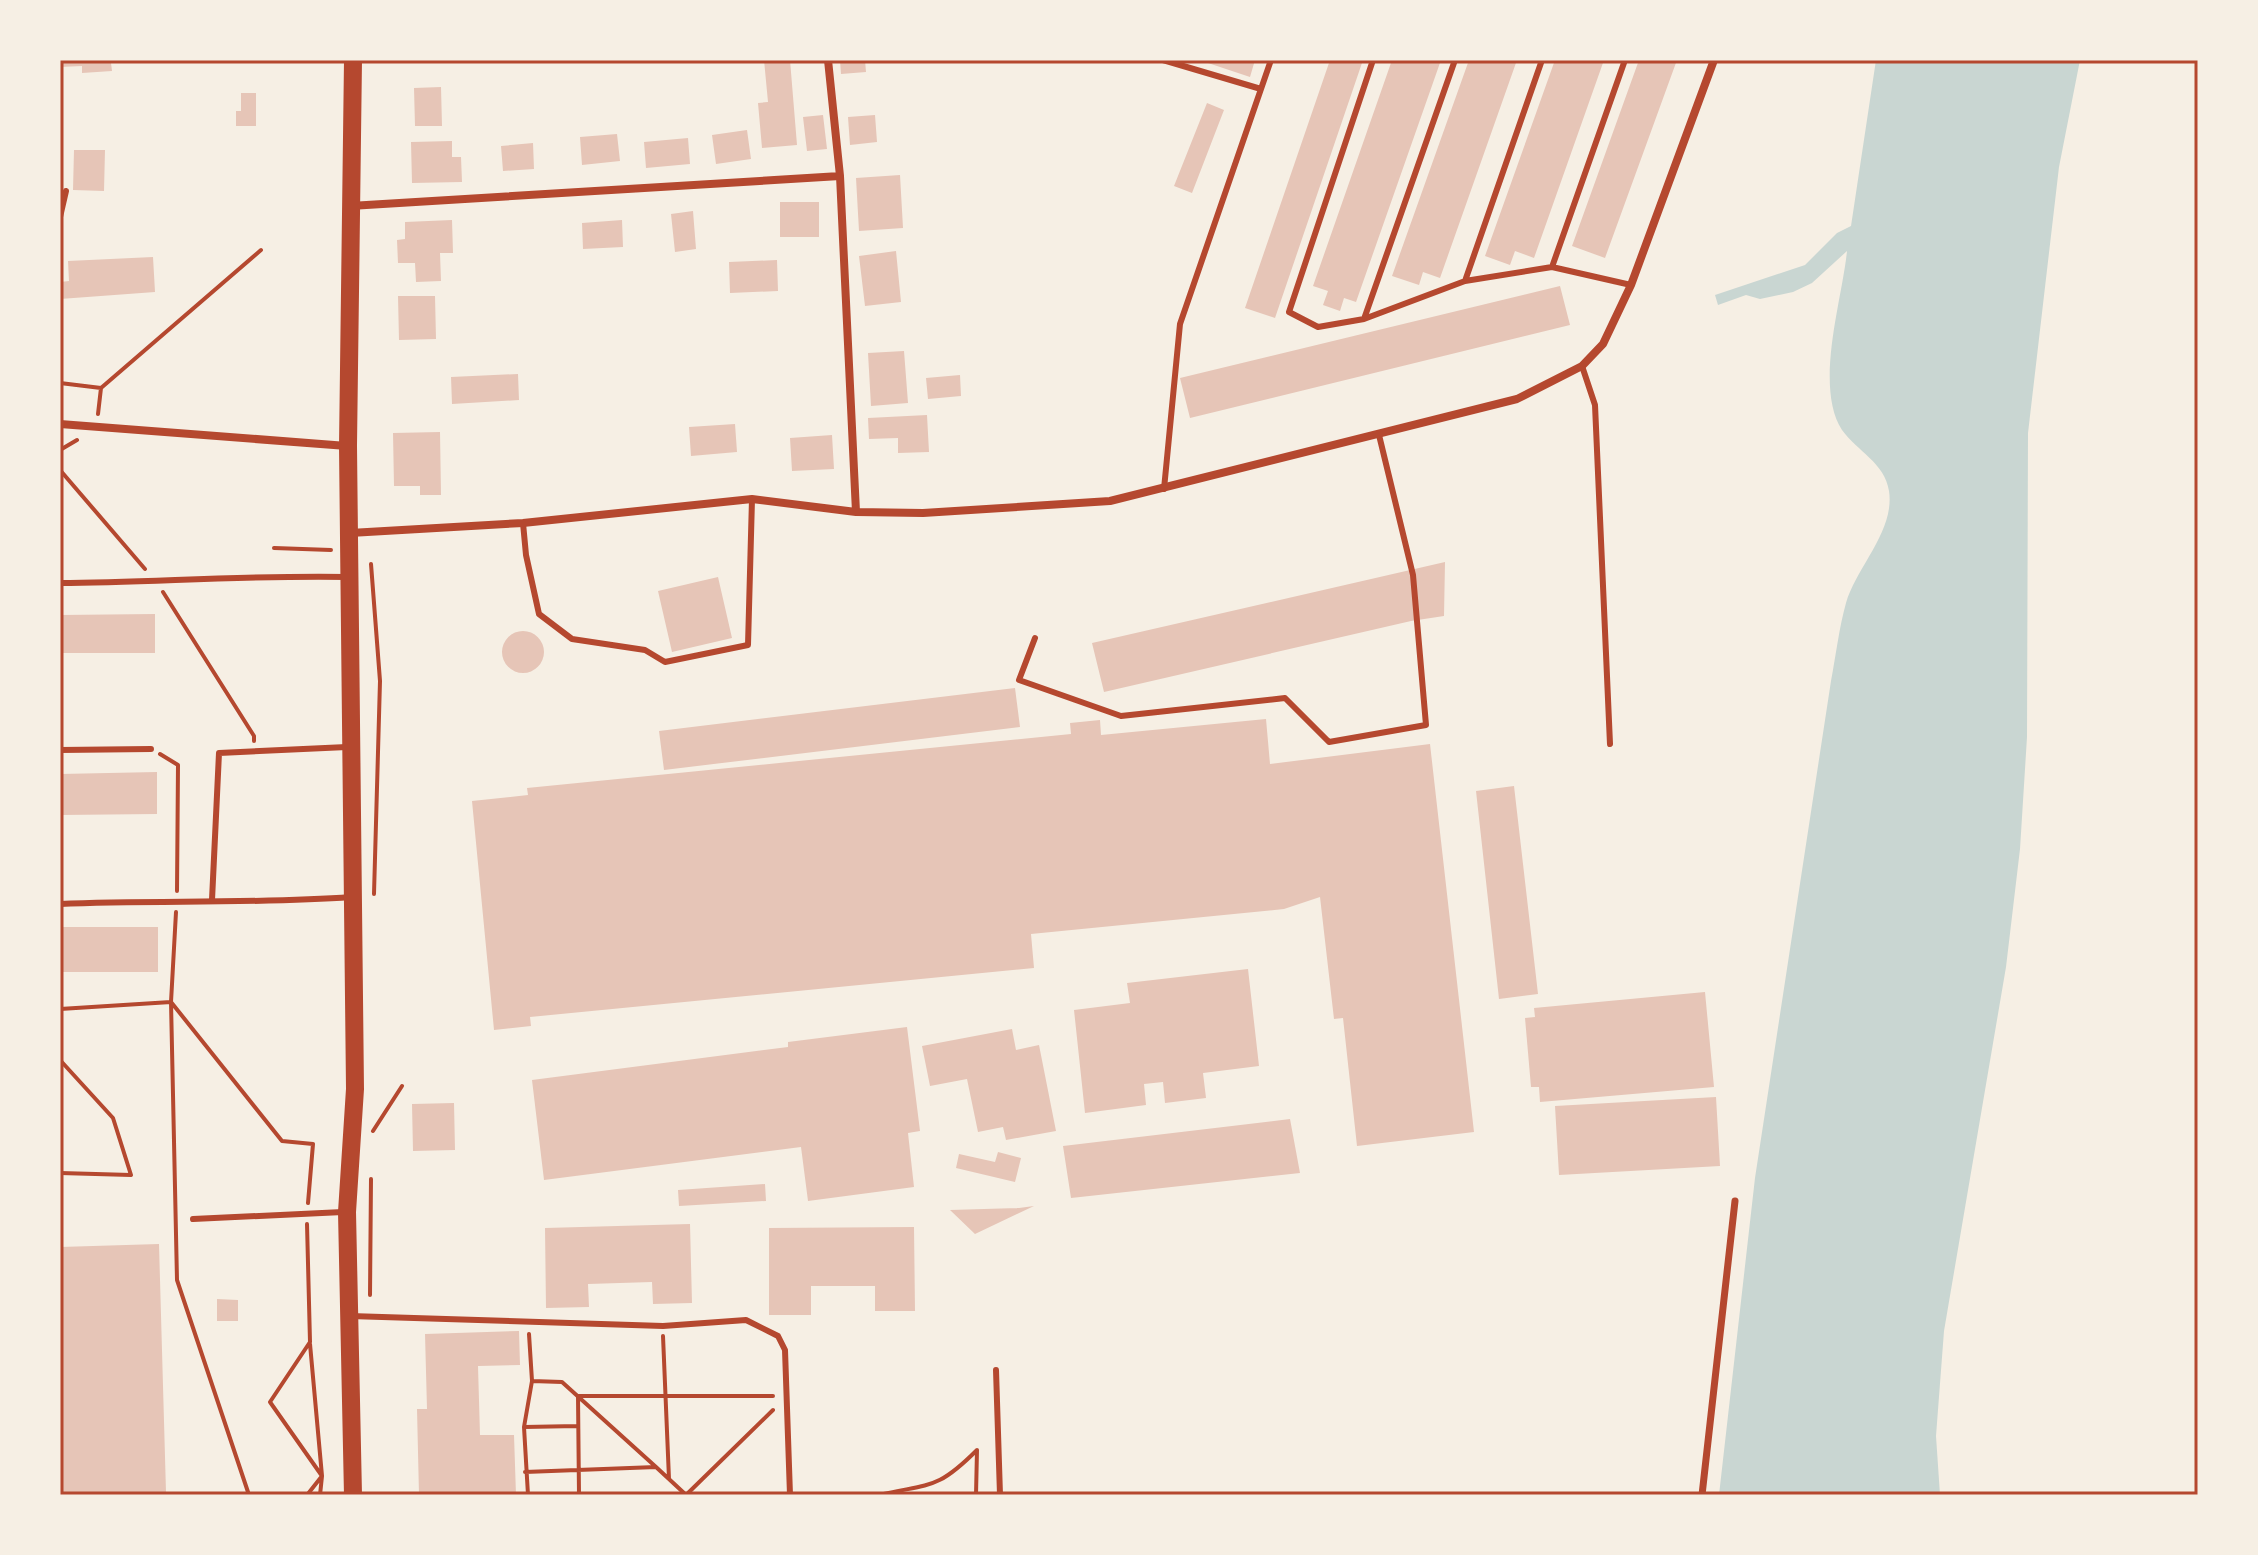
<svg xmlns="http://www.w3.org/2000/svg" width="2258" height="1555" font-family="Montserrat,sans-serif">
<rect width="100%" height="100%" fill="#f6efe4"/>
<!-- water -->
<path fill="#c9d6d2" d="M1876,60H2080L2059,167L2028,433L2027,737L2020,849L2006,967L1944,1331L1936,1436L1940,1495H1719L1755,1178L1831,681C1836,655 1839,628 1846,603C1857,566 1895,531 1889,491C1885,463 1857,451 1842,430C1814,386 1842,301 1847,251L1812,283L1793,292L1760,299L1746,295L1718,305L1715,295L1805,265L1837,233L1851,226Z"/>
<!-- building -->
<path fill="#e6c5b7" d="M60,60H130V63H111L112,71L82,73V66L60,67Z
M764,60H790L797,145L762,148L758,103L768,102Z
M840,60H865L866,72L841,74Z
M1199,60H1255L1250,77Z
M1330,60H1363L1275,318L1245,308Z
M1392,60H1441L1356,302L1344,298L1340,311L1323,305L1328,291L1313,286Z
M1469,60H1517L1440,278L1423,272L1419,285L1392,276Z
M1555,60H1604L1534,258L1515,251L1510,265L1485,256Z
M1639,60H1677L1605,258L1572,246Z
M441,87L442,126H415L414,88Z
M241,93H256V126H236V111H241Z
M1207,103L1224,110L1192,193L1174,186Z
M823,115L827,149L807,151L803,117Z
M875,115L877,142L850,145L848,117Z
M747,130L751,159L716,164L712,135Z
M617,134L620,161L582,165L580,137Z
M688,138L690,164L646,168L644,142Z
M452,141V157H461L462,182L412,183L411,142Z
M533,143L534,169L503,171L501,146Z
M74,150H105L104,191L73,190Z
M900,175L903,228L859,231L856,178Z
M780,202H819V237H780Z
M693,211L696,249L675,252L671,214Z
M452,220L453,253H440L441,281L416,282L415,263H398L397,240L405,239V222Z
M622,220L623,247L583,249L582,223Z
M896,251L901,302L865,306L859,256Z
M153,257L155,292L60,299V282L69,281L68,261Z
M777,260L778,291L730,293L729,262Z
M1560,286L1570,325L1190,418L1180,378Z
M398,296H435L436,339L399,340Z
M904,351L908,403L871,406L868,353Z
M518,374L519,400L452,404L451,377Z
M960,375L961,396L928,399L926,378Z
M927,415L929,452L898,453V438L869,439L868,418Z
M735,424L737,452L691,456L689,427Z
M440,432L441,495H420V486H394L393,433Z
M832,435L834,469L792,471L790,438Z
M1445,562L1444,616L1411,621L1104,692L1092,643Z
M718,577L732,638L672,652L658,591Z
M155,614V653H60V615Z
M502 652a21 21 0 1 1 42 0a21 21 0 1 1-42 0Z
M1015,688L1020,727L664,770L659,731Z
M1266,719L1270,764L1430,744L1474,1132L1357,1146L1343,1018L1334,1019L1320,897L1284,909L1031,934L1034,968L530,1017L531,1026L494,1030L472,801L528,795L527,788L1071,734L1070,723L1100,720L1101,735Z
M157,772V814L60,815V774Z
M1514,786L1538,994L1499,999L1476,791Z
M60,927H158V972H60Z
M1248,969L1259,1066L1203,1073L1206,1098L1165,1103L1163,1082L1144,1084L1146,1105L1085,1113L1074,1010L1130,1003L1127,983Z
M1705,992L1714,1087L1540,1102L1539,1087H1531L1525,1018L1535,1017L1534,1008Z
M907,1027L920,1131L908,1133L914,1187L808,1201L801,1147L544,1180L532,1080L788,1047V1042Z
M1012,1029L1016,1050L1039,1045L1056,1131L1006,1140L1003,1127L978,1132L967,1079L930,1086L922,1046Z
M1716,1097L1720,1166L1559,1175L1555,1106Z
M454,1103L455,1150L413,1151L412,1104Z
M1290,1119L1300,1173L1071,1198L1063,1146Z
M998,1152L1021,1158L1015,1182L956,1168L959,1154L995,1162Z
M765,1184L766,1201L679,1206L678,1190Z
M1034,1206L975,1234L950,1210L1019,1208Z
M690,1224L692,1303L653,1304L652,1282L588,1284L589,1307L546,1308L545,1228Z
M914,1227L915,1311H875V1286H811V1315H769V1228Z
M159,1244L166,1492L60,1495V1247Z
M217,1299L238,1300V1321H217Z
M519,1331L520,1365L478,1366L480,1435H514L516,1495H419L417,1409H427L425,1334Z"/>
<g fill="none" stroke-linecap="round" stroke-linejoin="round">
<!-- path -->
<path stroke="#b5482f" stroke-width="4" d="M60,383L101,388
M98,414L101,388L261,250
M60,450L77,440
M60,470L145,569
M274,548L331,550
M371,564L380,681L374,894
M163,592L254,736V741
M160,754L178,765L177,891
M176,912L171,1002L282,1141L313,1144L308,1203
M60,1009L171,1002L177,1280L249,1495
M60,1060L113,1118L131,1175L60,1173
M373,1131L402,1086
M370,1295L371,1179
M663,1336L669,1479
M310,1344L322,1476L320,1495
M524,1427L578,1426
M656,1467L684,1493
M525,1472L656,1467L562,1382L532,1381
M307,1495L322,1476L270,1402L310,1342L307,1224
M528,1495L524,1427L532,1381L529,1334
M579,1495L578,1396H773
M686,1495L773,1410
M879,1495C930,1483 936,1491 977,1450L976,1495"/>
<!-- service -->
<path stroke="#b5482f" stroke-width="6" d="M1163,60L1261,89
M1373,60L1289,312L1318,327L1364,319L1465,281L1552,267L1631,285
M60,217L66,191
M1552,267L1625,60
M1465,281L1542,60
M1364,319L1455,60
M1582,366L1595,405L1610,744
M1164,489L1180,324L1271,60
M523,523L526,555L539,614L572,639L645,650L665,662L748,645L752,499
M60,583C156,582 252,575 348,577
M1035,638L1019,680L1121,716L1285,698L1329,742L1426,725L1413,575L1379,435
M60,750L151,749
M212,900L219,753L347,747
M60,904C157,900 255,904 351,897
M193,1219L343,1212
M350,1316L663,1326L746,1320L778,1336L785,1350L790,1495
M996,1370L1000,1495"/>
<!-- pedestrian -->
<path stroke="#b5482f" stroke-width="7" d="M1702,1495L1735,1201"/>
<!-- minor -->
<path stroke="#b5482f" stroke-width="8" d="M828,60L840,176L856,512
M350,206L840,176
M60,424L347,446
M350,533L523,523L752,499L856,512L923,513L1110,501L1517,399L1582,366L1603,344L1631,285L1714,60"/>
<!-- primary -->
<path stroke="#b5482f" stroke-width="18" d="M353,60L348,446L355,1089L347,1212L353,1495"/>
</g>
<!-- border -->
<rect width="2258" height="1555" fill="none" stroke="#f6efe4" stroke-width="124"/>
<rect x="62" y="62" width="2134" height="1431" fill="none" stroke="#b5482f" stroke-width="3"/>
</svg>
